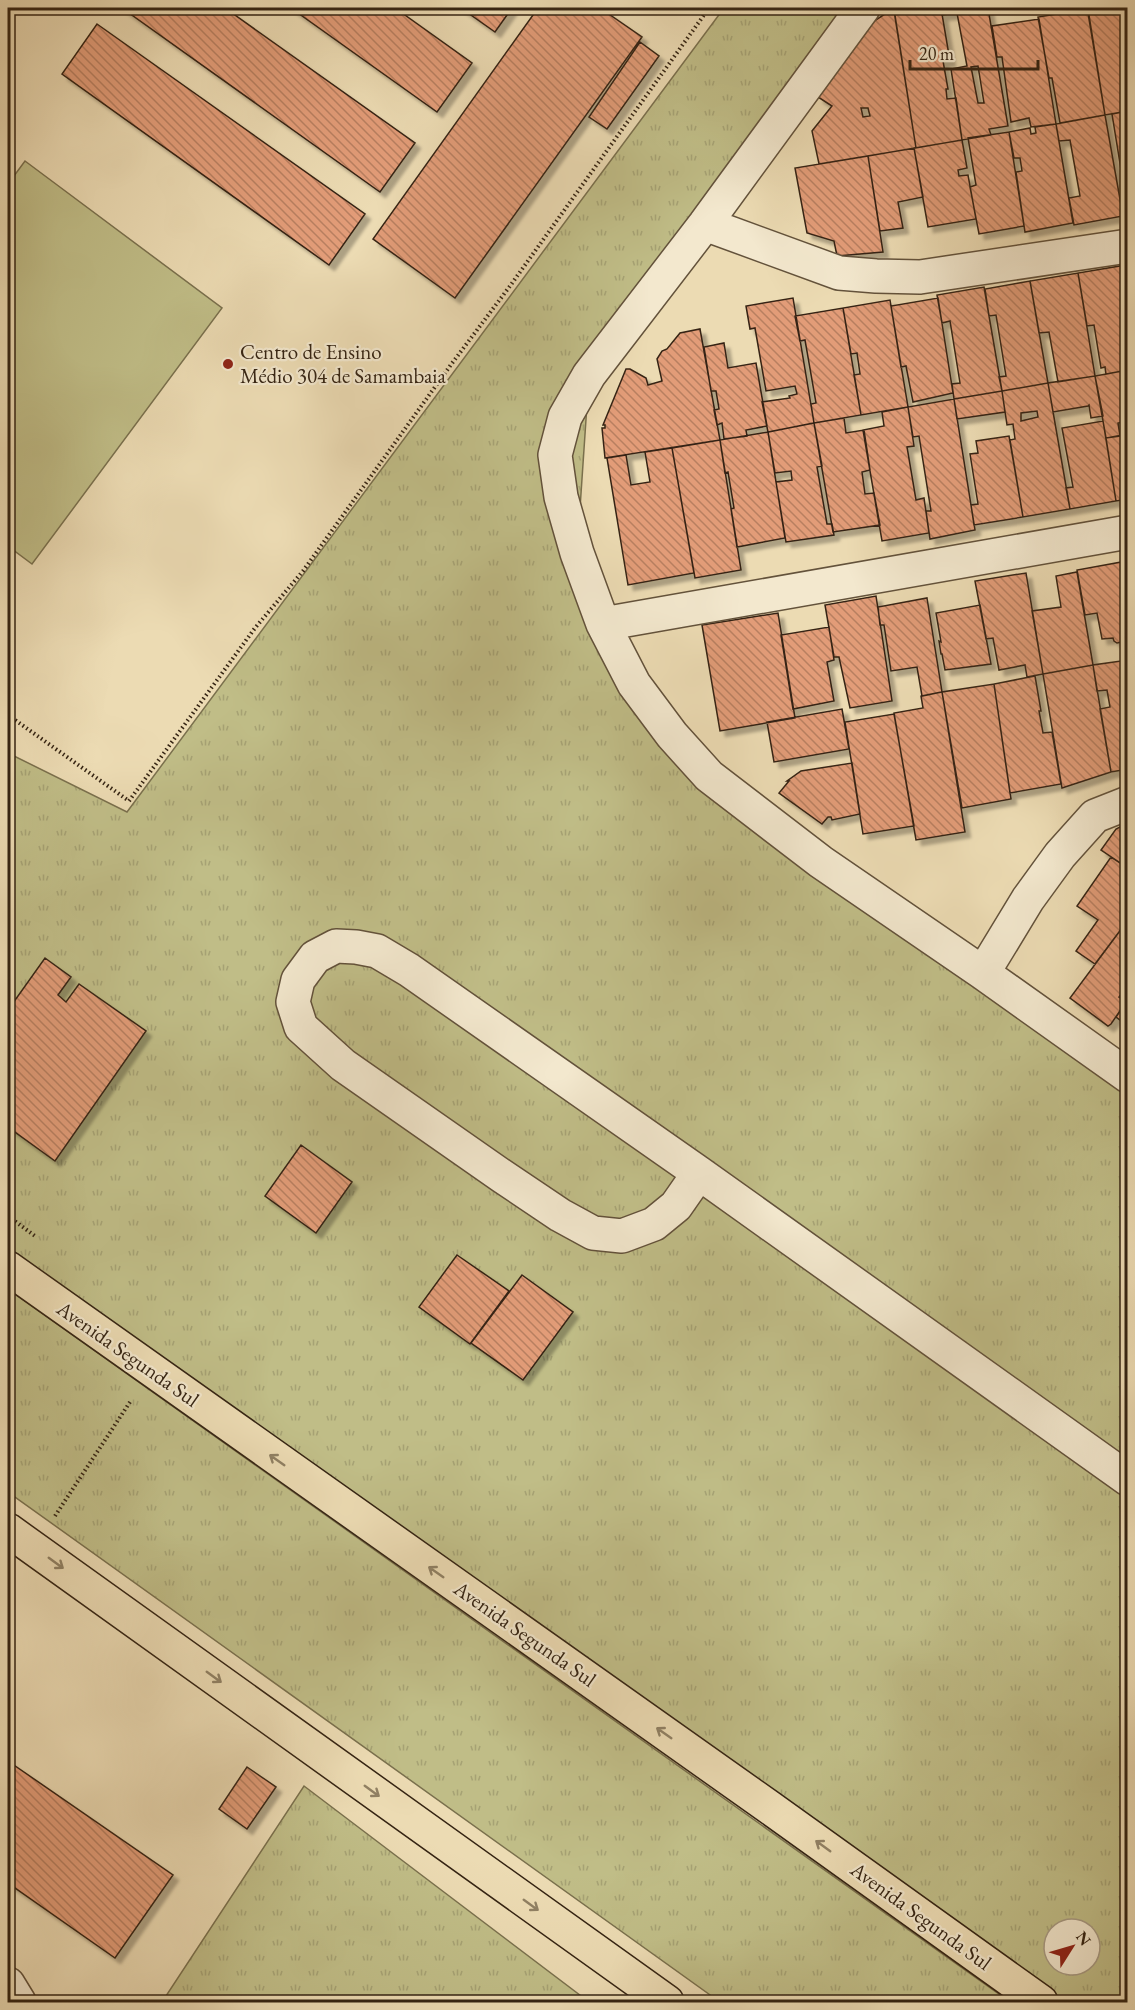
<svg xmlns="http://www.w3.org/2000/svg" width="1135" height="2010" font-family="'EB Garamond',serif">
<defs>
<pattern id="park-tufts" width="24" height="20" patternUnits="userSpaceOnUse" patternTransform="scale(1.5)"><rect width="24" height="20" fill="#c0bd87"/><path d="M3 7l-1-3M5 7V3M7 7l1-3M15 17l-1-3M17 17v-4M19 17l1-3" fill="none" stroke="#a6a274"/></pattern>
<pattern id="building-back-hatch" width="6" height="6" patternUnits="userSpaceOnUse" patternTransform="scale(1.5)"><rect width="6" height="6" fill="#e29c78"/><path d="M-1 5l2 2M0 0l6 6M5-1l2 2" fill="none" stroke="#b87f61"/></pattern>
<filter id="shadow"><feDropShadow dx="5.5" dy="5.5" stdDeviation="1.5" flood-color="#0004"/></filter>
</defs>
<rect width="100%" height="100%" fill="#ecdbb3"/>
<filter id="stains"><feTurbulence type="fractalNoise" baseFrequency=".00333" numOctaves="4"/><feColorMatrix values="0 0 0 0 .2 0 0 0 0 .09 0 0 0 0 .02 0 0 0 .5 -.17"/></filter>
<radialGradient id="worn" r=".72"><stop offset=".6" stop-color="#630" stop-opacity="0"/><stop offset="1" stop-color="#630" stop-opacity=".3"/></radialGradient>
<!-- park -->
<path fill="url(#park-tufts)" stroke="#7a704d" stroke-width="1.5" fill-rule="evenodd" d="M724,8H863L589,375L577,553L672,735L1127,1076V2002H1041L8,1268V753L127,812ZM1054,1929H1090V1965H1054Z
M8,1289L1010,2002H720L8,1492Z
M304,1786L589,2002H162Z"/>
<!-- pitch -->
<path fill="#c0bd87" stroke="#7a704d" stroke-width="1.5" d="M25,161L222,308L32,564L8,546V184Z"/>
<!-- building -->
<path fill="url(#building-back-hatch)" stroke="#352413" stroke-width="1.5" fill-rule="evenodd" filter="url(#shadow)" d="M122,8H225L415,143L380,192Z
M291,8H395L472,63L437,112Z
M461,8H512L495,32Z
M538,8H600L642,37L455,298L373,239Z
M904,8H941L950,61H943L948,89H946L947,99L956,98L962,140L916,148L894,9Z
M941,8H988L1008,126L989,129L991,135L962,140L951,69L967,66L957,13L942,15ZM978,66L984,103H978L971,67Z
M1117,8H1128V111L1105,115L1088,13Z
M1088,9L1105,115L1060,123L1052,78H1049L1038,17Z
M894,11L916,148L819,164L812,131L832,106L818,97L871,23L888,12L890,14ZM861,108H868L870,116L863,117Z
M1039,19L1056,124L1031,127L1029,118L1011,122L1002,57H997L992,26Z
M97,24L365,214L329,265L62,74Z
M640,42L659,56L607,129L589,117Z
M1128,111V187L1124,188L1112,114Z
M1105,115L1123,216L1074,225L1069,198L1080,196L1070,140L1059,141L1056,124Z
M1056,124L1073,223L1025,232L1016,172L1022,171L1020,158H1014L1009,132L1030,128L1031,134L1036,133L1035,127Z
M1009,132L1024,226L979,234L970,187L976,185L968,138Z
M962,140L967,168L958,170L959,176L968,175L976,219L928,227L914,148Z
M914,148L923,197L898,202L903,228L880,231L868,156Z
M868,156L883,252L837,256L834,241L807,233L795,168Z
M1126,265L1128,370L1106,374L1105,367L1101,368L1094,325L1087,326L1078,273Z
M1078,273L1095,376L1058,382L1049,332L1039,333L1030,281Z
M1030,281L1048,383L1002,391L999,377L1006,376L996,315L989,316L985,289Z
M984,287L1002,391L954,399L952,384L960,383L950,321L942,323L937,295Z
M793,298L814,423L768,432L762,402L790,398L789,396L797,394L795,386L766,391L755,328L750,329L746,306Z
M938,298L953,393L913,402L906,366L901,367L891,306Z
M890,300L908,407L861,415L854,375L860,374L857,353L851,354L843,308Z
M843,308L861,415L814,423L811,404L816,403L805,340L800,341L795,316Z
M700,329L720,440L605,458L602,428H605V425H603L626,369H630L646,378L648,385L662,381L657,359L662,351L667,349L680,333Z
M724,343L728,368L756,363L767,426L746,430L747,436L724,439L722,423L717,425L714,410L719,409L716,391H711L704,347Z
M1128,370V421L1118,423L1120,436L1106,438L1095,376Z
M1095,376L1103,416L1091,418L1089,405L1088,406L1053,412L1048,383Z
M1048,383L1070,509L1023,517L1010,440L1015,439L1013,424L1007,425L1002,391ZM1037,411L1038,417L1021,421V413Z
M1002,391L1005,412L957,419L954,399Z
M954,399L975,530L930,539L926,511H931L919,436L913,437L908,407Z
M908,407L914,446L907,447L916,500L924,498L929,533L882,541L863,430L884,426L882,412Z
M844,418L846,433L864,430L870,470L862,472L865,494L874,493L880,525L833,532L814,423Z
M1103,421L1116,501L1070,509L1066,488L1073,487L1062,428Z
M814,423L822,466L817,467L827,524H832L834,535L786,542L776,482L792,480L791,471L775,473L768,432Z
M768,432L785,538L737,547L731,509L734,508L728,472L725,473L720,440Z
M1128,434V499L1116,501L1106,438Z
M1009,436L1023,517L974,525L971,505L978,504L970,454L978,453L976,441Z
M720,440L741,570L695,578L672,448Z
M672,448L694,573L628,585L607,458L626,455L631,485L650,482L645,452Z
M1127,561L1128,641L1117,643L1114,641L1113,638L1102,639L1097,613L1085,615L1077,570Z
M1077,572L1093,665L1043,674L1032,611L1061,607L1056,576Z
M1026,573L1043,674L1027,677L1025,665L999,670L993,638L986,639L975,581Z
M876,596L892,701L850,708L839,657H834L825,605Z
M927,598L942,692L922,696L917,667L891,671L884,625H880L878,607Z
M980,605L991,664L945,670L942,654H941L939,641L941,642L936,613Z
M778,613L795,718L720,731L702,625Z
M829,627L834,660L827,662L834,701L793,709L781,635Z
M1128,660V769L1111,772L1100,709L1110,707L1107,690L1097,691L1093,665Z
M1093,665L1111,772L1062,788L1043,674Z
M1035,676L1041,711H1039L1043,733L1052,732L1061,784L1010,793L994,684Z
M994,684L1011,799L962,808L942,692Z
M942,692L965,832L916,840L894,713L923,708L921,696Z
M842,709L849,749L774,762L767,722Z
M894,714L914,826L863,834L845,722Z
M852,763L860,814L832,820L831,817H828L822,824L779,793L789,781H787L801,771Z
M1128,823V868L1101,850L1116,829Z
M1111,857L1128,868V920L1095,964L1076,951L1098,920L1077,906Z
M1128,920V985L1119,997L1126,1002L1111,1024L1108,1026L1070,998Z
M45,958L71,977L58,995L66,1002L79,984L146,1031L55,1161L8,1127V1010Z
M1128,1000V1026L1116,1017Z
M301,1145L352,1182L316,1233L265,1196Z
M457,1255L509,1291L470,1344L419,1307Z
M522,1275L573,1312L523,1380L471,1343Z
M8,1761L173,1875L115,1958L8,1883Z
M247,1767L276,1787L247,1829L219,1809Z"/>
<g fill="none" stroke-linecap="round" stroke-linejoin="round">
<!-- minor casing -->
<g stroke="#63523b" stroke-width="36">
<path id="minor" d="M863,8L705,224L589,375L565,417L555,455L561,497L577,553L603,624L634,684L672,735L709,776L821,862L983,973L1128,1076
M705,224L839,273L876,276L920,277L1128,246
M603,624L1128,532
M983,973L1028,899L1060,855L1095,816L1128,803
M699,1173L676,1206L654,1224L622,1236L593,1233L560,1215L502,1176L343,1065L301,1027L293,1002L298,980L315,957L336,946L356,947L377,951L409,970L699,1173L1128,1479
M8,1984L19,2002"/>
</g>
<!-- major casing -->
<g stroke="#352413" stroke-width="36">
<path id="major" d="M8,1268L769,1807L1041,2002
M8,1530L667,2002"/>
</g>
<!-- path -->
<path stroke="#352413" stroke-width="4" stroke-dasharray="1.5 3" stroke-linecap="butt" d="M8,715L129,801L255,628L303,571L450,366L510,286L709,8
M8,1216L35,1236
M55,1516L130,1402"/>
<!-- minor -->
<use href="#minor" stroke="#f3e8ce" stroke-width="33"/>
<!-- major -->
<use href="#major" stroke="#ecdbb3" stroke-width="33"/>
</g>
<!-- one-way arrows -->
<defs><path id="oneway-shaft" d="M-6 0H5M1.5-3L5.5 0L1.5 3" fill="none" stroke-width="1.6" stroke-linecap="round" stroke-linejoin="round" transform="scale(1.5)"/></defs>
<g stroke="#908063">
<use href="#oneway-shaft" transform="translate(277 1460) rotate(-145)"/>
<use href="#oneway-shaft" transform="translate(56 1563) rotate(36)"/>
<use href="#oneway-shaft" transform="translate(436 1572) rotate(-145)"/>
<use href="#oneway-shaft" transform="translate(214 1677) rotate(36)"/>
<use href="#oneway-shaft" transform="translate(664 1733) rotate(-145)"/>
<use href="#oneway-shaft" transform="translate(372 1791) rotate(36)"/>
<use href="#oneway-shaft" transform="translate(823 1846) rotate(-144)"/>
<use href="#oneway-shaft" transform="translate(531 1905) rotate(36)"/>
</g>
<!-- markers -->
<circle fill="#8f2418" stroke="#f3e8ce" stroke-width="2" cx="228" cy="364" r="6"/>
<g text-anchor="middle" stroke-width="4.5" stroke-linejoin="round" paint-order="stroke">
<!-- poi labels -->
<g font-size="21" fill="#352413" stroke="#f3e8ce" text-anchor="start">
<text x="240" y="359">Centro de Ensino<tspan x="240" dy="24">Médio 304 de Samambaia</tspan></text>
</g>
<!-- street labels -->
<g font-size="21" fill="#352413" stroke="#f3e8ce">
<text transform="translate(128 1354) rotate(35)" y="7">Avenida Segunda Sul</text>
<text transform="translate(525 1634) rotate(35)" y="7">Avenida Segunda Sul</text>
<text transform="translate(921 1916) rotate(36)" y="7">Avenida Segunda Sul</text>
</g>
</g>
<!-- margin -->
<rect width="1135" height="2010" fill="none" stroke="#ecdbb3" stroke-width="30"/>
<rect x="9" y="9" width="1117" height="1992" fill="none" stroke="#352413" stroke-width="3"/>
<rect x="15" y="15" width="1105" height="1980" fill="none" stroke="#352413" stroke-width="1.5"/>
<!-- north arrow -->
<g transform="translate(1072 1947) rotate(53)"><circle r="28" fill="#f3e8ce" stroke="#a79a83" stroke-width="1.5"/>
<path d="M0-4.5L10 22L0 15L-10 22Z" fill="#8f2418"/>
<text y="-9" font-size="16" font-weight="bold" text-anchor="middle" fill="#352413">N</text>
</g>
<!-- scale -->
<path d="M910 60v9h128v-9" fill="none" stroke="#352413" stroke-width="3"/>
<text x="919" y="60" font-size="18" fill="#352413" stroke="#f3e8ce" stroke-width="4.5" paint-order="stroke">20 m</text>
<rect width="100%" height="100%" filter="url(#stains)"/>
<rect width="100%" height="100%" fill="url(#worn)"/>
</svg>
